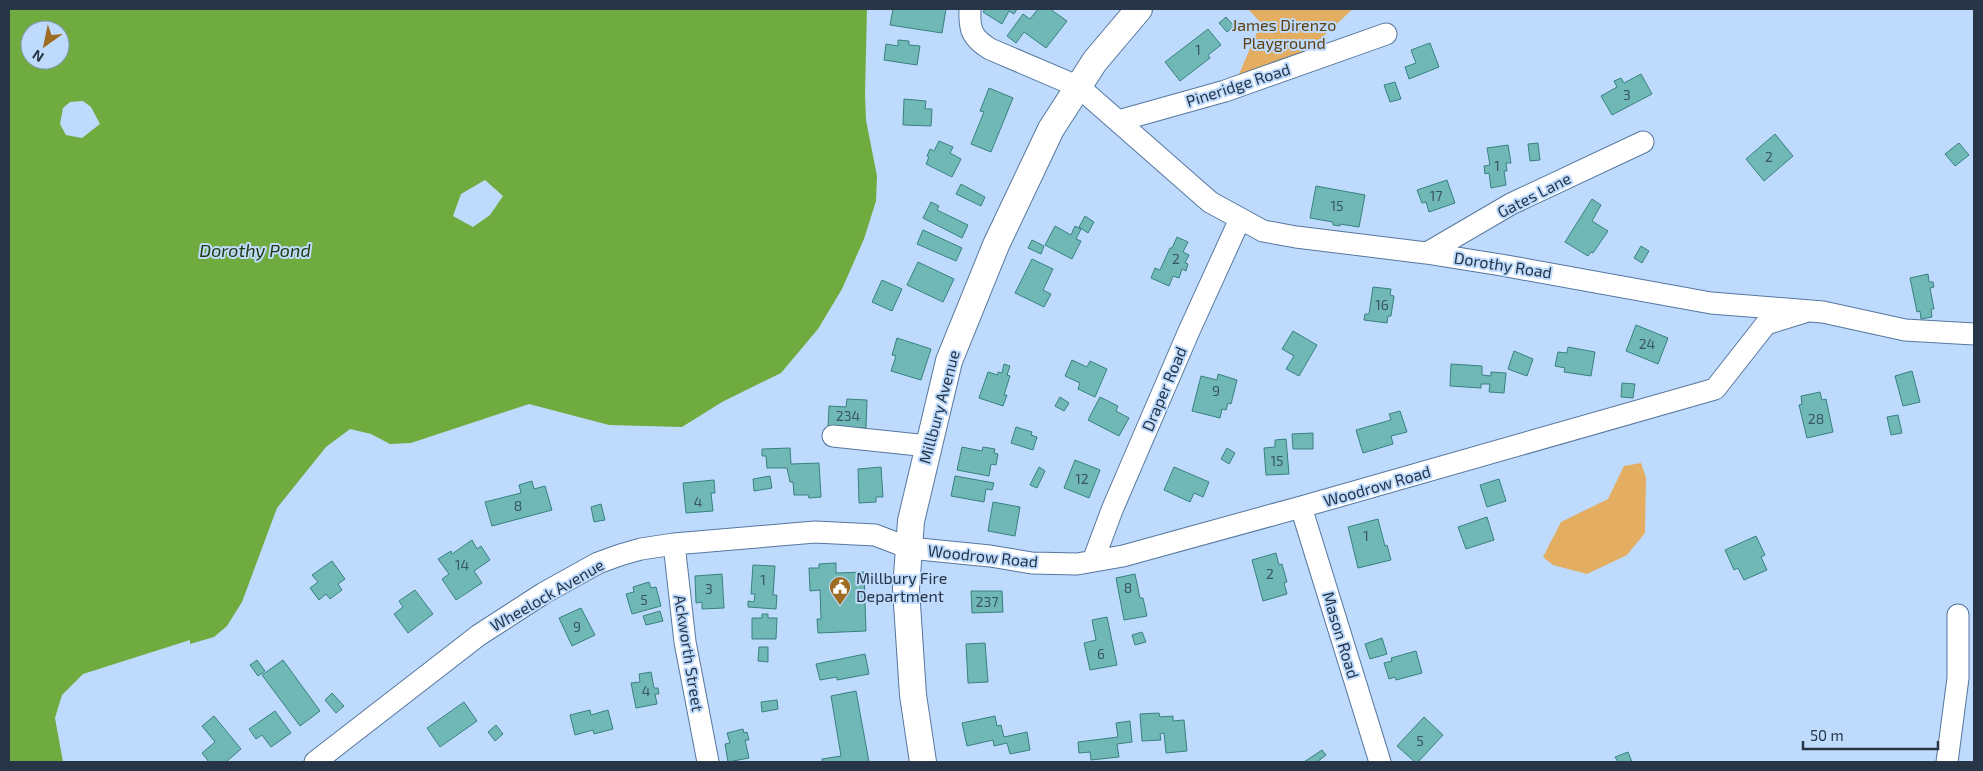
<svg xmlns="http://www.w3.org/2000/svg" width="1983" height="771" font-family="'Exo 2',sans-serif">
<rect width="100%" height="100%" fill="#bedbfe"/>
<!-- green -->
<path fill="#e3ad62" d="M1248,9H1353L1307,51L1236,81L1261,23Z
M1641,463L1646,477L1645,533L1627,555L1587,574L1553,565L1543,557L1561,522L1608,499L1624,466Z"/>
<!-- water -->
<path fill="#70ab40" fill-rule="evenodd" d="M9,9H867L865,94L866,120L877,176L876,201L864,239L842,289L818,329L781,373L722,402L682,427L609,425L529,404L411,443L390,444L371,434L350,429L326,447L277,508L242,602L227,626L214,637L190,644V640L83,674L62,695L55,718L63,762H9ZM30,30H60V60H30ZM83,101L91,107L100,124L82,138L66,135L60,124L63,108L70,102ZM485,180L503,196L490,215L473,227L453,216L461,194Z"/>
<!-- building -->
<path fill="#70b8b6" stroke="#388180" d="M893,9H946L942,33L890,25Z
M985,9H1017L1014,14L1009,11L1002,24L983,12Z
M1038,9H1050L1067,21L1046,48L1024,32L1016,43L1007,36L1023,14L1030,19Z
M1226,17L1234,26L1227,32L1219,23Z
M1208,29L1221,45L1208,55L1210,58L1180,81L1165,62Z
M898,40L909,41V45L920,46L917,65L884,60L886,44L898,46Z
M1430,43L1439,67L1409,79L1405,67L1416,63L1411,50Z
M1641,74L1652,94L1612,115L1601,96L1617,87L1614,81L1621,78L1624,83Z
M1395,82L1401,99L1390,102L1384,85Z
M989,88L1013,98L991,152L971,144L984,112L980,111Z
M904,99L926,101L925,109H932L931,126L903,125Z
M1775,134L1793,156L1764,181L1746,159Z
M939,141L953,147L950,153L961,159L952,177L926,164L929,157L927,156L930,149L934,151Z
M1538,143L1540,160L1530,161L1528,144Z
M1959,143L1969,155L1955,166L1945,154Z
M1508,145L1511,163H1506L1507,171H1504L1506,185L1491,188L1489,173L1485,174L1484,166L1490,165L1487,148Z
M1447,180L1455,203L1429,212L1426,202L1422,203L1417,190Z
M961,184L985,197L981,206L956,194Z
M1316,186L1365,195L1359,227L1340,224V226L1333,225V222L1310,218Z
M1592,199L1601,205L1592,221L1608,231L1593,253L1591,252L1588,256L1565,242Z
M931,202L939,206L937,210L968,225L962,238L923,218Z
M1085,216L1094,222L1088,233L1079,227Z
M1055,226L1071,235L1075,226L1081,229L1076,239L1081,241L1072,259L1045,245Z
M923,230L962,248L956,261L917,244Z
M1177,237L1188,242L1183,252L1189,255L1185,263L1188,264L1186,271L1182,269L1179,278L1173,276L1169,286L1151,278L1155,268L1160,270L1170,248H1172Z
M1032,240L1044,246L1041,254L1028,248Z
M1641,246L1649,251L1642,263L1634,258Z
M1032,259L1053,269L1043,290L1051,294L1044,307L1015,293Z
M918,262L954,279L943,302L907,285Z
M1928,274L1929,282H1933L1934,287L1930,288L1934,309H1931L1932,317L1921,319L1920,311L1917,312L1910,278Z
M882,280L902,289L892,311L872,302Z
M1373,287L1391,289L1390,295L1394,296L1391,316H1388L1387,323L1364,320L1365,314H1369Z
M1636,325L1668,338L1658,364L1626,351Z
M1293,331L1317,345L1299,376L1286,369L1294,356L1282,349Z
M897,338L931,349L921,380L891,371L896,356L892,355Z
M1568,347L1595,352L1591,376L1564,372L1565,368L1555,366L1558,352L1567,353Z
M1514,351L1533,359L1527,376L1508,369Z
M1072,360L1087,367L1090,361L1107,369L1095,397L1078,389L1080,383L1065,376Z
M1004,364L1010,366L1007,375L1010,376L1004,395H1007L1003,406L979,398L988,372L998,375V372L1002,373Z
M1451,364L1482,366V375L1491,376V372L1506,373L1504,393L1489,392L1490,384H1481V388L1450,386Z
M1912,371L1920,402L1903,406L1895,376Z
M1218,374L1237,380L1231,404L1228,403L1226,410L1222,409L1220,418L1192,411L1201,376L1217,380Z
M1622,383L1635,384L1633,398L1621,397Z
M1820,392L1822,400L1826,399L1833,432L1807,438L1799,405L1802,404L1801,396Z
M1060,397L1069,403L1064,411L1055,406Z
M1100,397L1118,406L1116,411L1129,418L1119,436L1088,420Z
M847,399L867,400L866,428L828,426L829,406L846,407Z
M1400,411L1407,432L1391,436L1393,444L1363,453L1356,430L1391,420L1389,414Z
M1898,415L1902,433L1891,435L1887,417Z
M1016,427L1032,432L1031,435L1037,437L1033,450L1011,443Z
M1313,433V449H1293L1292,434Z
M1286,439L1289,474L1266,475L1264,448L1275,447V440Z
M962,447L982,451L983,447L995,449L994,453L998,454L996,465L991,464L989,476L957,470Z
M790,448L791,464L819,463L821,497L809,498L808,495H794L793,482H790L787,468H767L766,456H762V449Z
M1227,448L1235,453L1229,464L1221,459Z
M1075,460L1100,470L1089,498L1064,488Z
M881,467L883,497H876V502L859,503L858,469Z
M1039,467L1045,471L1037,488L1030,485Z
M1174,467L1209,482L1203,497L1194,493L1190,502L1164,490Z
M770,476L772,488L754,491L753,479Z
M955,476L994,483L992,490L986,489L984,502L951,496Z
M1499,479L1506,501L1487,507L1480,485Z
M714,480L715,493H711L713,511L686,513L683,483Z
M532,481L534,489L545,486L552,510L492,526L485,502L521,493L519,485Z
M993,502L1020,507L1015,536L988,531Z
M601,504L605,520L594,522L591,507Z
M1487,517L1494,540L1466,549L1458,527Z
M1378,519L1385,546L1387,545L1391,560L1358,568L1348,527Z
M1756,536L1765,555L1761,557L1767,570L1744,580L1738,568L1734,570L1725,550Z
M472,540L477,549L481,546L490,560L474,571L482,583L456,600L442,579L449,574L438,559L451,551L452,554Z
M1276,553L1279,565L1282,564L1287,582L1284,583L1287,594L1263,601L1252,560Z
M332,561L345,579L338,584L342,590L330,599L326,594L319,600L310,588L318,582L312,575Z
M836,563V573L864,572L866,631L818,633L817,619H821L820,590L810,591L809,568H819V564Z
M753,565L775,566L773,595H777L776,609L748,607V601L754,602L755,594H751Z
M722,574L724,608L702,609V602L696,603L695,576Z
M1135,574L1140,598H1143L1147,616L1124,620L1116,578Z
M649,582L651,588L656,587L661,606L632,614L626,594L634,592L633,587Z
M415,590L433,614L408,633L394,614L403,607L399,601Z
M971,591H1002L1003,612L972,613Z
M581,608L595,635L572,646L559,618Z
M660,611L663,621L646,625L643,616Z
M762,614H768V618H777L776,639H752V618H762Z
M1107,617L1117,665L1090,670L1084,643L1096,640L1092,620Z
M1142,632L1146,642L1135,645L1132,635Z
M1382,638L1387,654L1370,659L1365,644Z
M985,643L988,682L968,683L966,644Z
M759,647H768V662L758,661Z
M1416,651L1422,673L1396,680L1395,677L1389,679L1384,663L1392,661L1391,658Z
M865,654L869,674L837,680V677L820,680L816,664Z
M257,660L265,671L258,676L250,665Z
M283,660L320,711L300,726L262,675Z
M651,672L654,688H658L659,694H655L657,704L636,708L631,683L640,682L639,674Z
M856,691L869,762H822V759L841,756L831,696Z
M332,693L344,706L336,713L325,700Z
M777,700L778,709L762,712L761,702Z
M464,702L477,721L440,747L427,728Z
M590,710L591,715L608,710L613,729L594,734L593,730L575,735L570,715Z
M275,711L291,733L271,747L262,735L256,739L249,729Z
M1159,713L1160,717L1173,716V721L1184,720L1187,751L1166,753L1164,733L1160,734L1161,740L1142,741L1140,714Z
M214,716L241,749L226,762H209L202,753L215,742L202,726Z
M995,716L997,726L1001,725L1004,737L1027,732L1030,750L1010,754L1007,743L994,746L993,740L967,746L962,723Z
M1424,717L1443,735L1418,762H1415L1397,746Z
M1130,721L1132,742L1117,744L1119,757L1091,760L1090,752L1079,753L1078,742L1118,737L1116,723Z
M496,725L503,734L495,741L488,732Z
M743,729L744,733L747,732L749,740H745L749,758L728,762L725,744L730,743L727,733Z
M1322,750L1326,755L1317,762H1304Z
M1628,752L1632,762H1618L1615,757Z"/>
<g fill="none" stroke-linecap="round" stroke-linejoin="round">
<!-- minor casing -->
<g stroke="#56779e" stroke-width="23">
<path id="minor" d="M970,9C969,30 972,38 990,49L1079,87L1210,202L1263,231L1296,237L1426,253L1501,265L1711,303L1823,312L1905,330L1974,334
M1118,121L1225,91L1386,34
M1427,253L1511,204L1643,142
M833,436L928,446
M1301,507L1380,762
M674,544L685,642L708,762
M1093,561L1112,510L1189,331L1240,219
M315,762L479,635L544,593L598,563L620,555L641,549L674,544L815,532L875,535L909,548L990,556L1032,563L1077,564L1123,556L1301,507L1715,389L1766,324L1808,311
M1947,762L1958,678V615"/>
</g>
<!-- major casing -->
<g stroke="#56779e" stroke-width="28">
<path id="major" d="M923,762L913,695L906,589L911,521L949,361L996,245L1051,129L1095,61L1139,9"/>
</g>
<!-- minor -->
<use href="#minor" stroke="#fff" stroke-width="21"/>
<!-- major -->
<use href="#major" stroke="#fff" stroke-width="26"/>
</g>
<!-- icons -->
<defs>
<g id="civic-pin" transform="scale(1.125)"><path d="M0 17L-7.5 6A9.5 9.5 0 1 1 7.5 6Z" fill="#9d6c20" stroke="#bedbfe"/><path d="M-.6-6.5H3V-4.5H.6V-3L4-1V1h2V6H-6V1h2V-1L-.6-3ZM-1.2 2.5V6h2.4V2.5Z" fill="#fff"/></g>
</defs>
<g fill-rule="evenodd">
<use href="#civic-pin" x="840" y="587"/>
</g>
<g text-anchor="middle" stroke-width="4" stroke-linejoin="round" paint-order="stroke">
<!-- number labels -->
<g font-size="14" fill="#395663">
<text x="1198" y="55">1</text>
<text x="1627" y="100">3</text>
<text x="1769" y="162">2</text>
<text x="1497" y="171">1</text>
<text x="1436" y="201">17</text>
<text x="1337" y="211">15</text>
<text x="1176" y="264">2</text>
<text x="1382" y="310">16</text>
<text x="1647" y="349">24</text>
<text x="1216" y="396">9</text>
<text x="848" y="421">234</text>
<text x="1816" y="424">28</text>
<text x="1277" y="466">15</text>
<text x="1082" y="484">12</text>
<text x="698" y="507">4</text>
<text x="518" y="511">8</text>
<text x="1366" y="541">1</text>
<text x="462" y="570">14</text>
<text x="1270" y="579">2</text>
<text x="763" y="585">1</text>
<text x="1128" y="593">8</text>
<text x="709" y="594">3</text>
<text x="644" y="605">5</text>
<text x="987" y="607">237</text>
<text x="577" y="632">9</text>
<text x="1101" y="659">6</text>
<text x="646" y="696">4</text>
<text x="1420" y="746">5</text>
</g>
<!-- park labels -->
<g font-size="16" fill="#5e4012" stroke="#bedbfe">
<text x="1284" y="31">James Direnzo<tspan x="1284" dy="18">Playground</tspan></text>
</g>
<!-- street labels -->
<g font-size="16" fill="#273547" stroke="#bedbfe">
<text transform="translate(1238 85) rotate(-18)" y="6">Pineridge Road</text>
<text transform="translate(1534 195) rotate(-27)" y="6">Gates Lane</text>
<text transform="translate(1503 265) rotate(9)" y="6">Dorothy Road</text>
<text transform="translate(1164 389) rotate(-67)" y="6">Draper Road</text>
<text transform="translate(939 407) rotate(-75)" y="6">Millbury Avenue</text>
<text transform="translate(1377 486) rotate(-16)" y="6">Woodrow Road</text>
<text transform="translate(983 556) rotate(6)" y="6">Woodrow Road</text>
<text transform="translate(547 595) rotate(-30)" y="6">Wheelock Avenue</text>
<text transform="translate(1341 635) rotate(73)" y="6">Mason Road</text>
<text transform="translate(689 653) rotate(81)" y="6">Ackworth Street</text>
</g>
<!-- poi labels -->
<g font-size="16" fill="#273547" stroke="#bedbfe" text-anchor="start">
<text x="856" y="584">Millbury Fire<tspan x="856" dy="18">Department</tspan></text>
</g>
<!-- water labels -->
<g font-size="18" font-style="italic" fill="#233a10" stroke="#bedbfe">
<text x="255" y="257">Dorothy Pond</text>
</g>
</g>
<!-- border -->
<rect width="1983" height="771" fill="none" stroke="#273547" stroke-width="20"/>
<!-- north arrow -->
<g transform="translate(45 45) rotate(213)"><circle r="24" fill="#bedbfe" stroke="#8299b5"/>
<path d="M0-4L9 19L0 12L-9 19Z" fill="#9d6c20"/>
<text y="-8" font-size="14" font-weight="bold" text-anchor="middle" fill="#273547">N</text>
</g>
<!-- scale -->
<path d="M1803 741v8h135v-8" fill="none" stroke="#273547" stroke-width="2.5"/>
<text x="1810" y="741" font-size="15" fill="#273547" stroke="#bedbfe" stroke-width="4" paint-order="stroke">50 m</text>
</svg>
